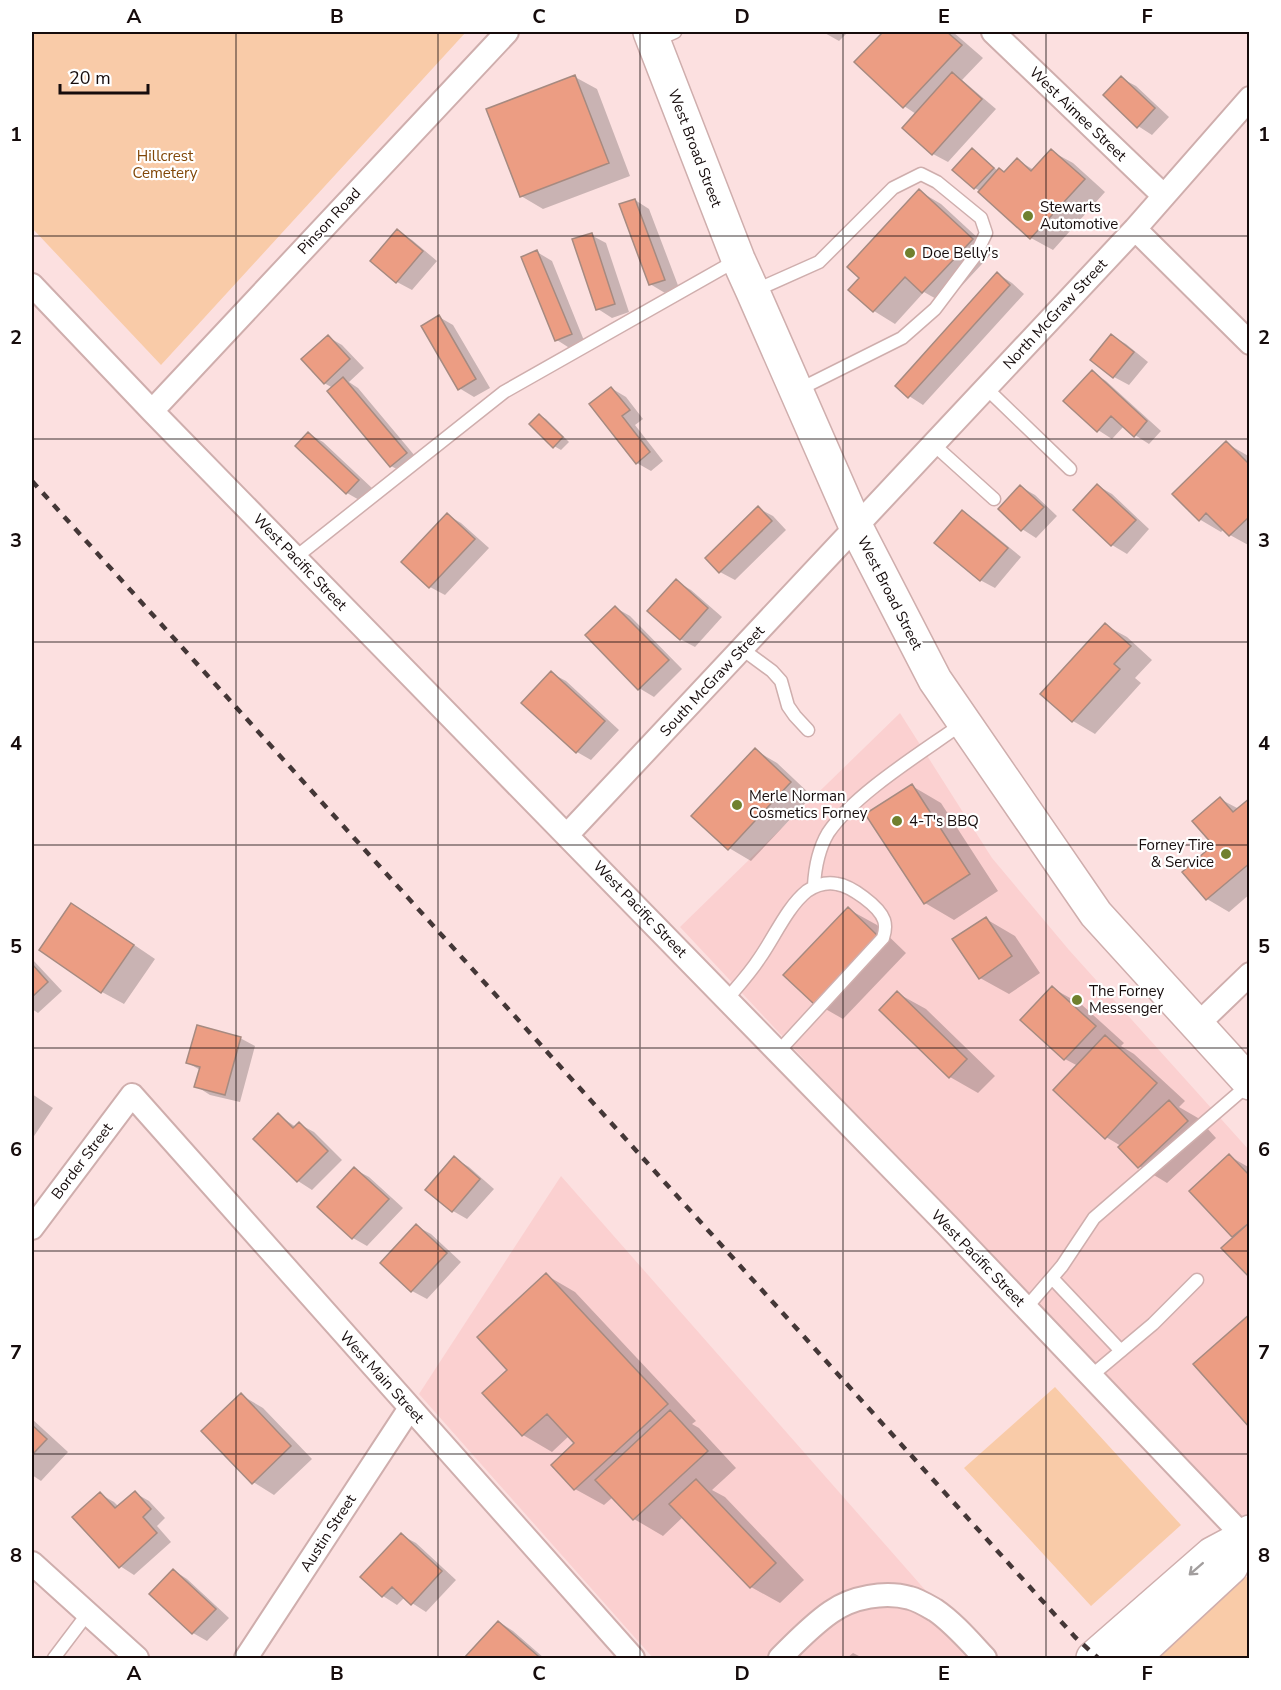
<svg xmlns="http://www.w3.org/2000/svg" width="1281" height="1690" font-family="'Nunito Sans',sans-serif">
<rect width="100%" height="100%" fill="#fce0e0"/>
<!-- built -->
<path fill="#fbd0d0" d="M900,713L992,858L1069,950L1249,1150V1534L680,927Z
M561,1176L985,1658H653L419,1394Z"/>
<!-- green -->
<path fill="#f9cba8" d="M32,32H466L161,365L32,228Z
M1055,1387L1181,1525L1091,1606L964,1468Z
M1241,1570L1249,1580V1658H1144Z"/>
<!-- shadow -->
<path fill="#0003" d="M823,32H848L839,41Z
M885,32H953L983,58L962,80L996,109L948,162L933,154L916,114L904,106L856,62Z
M575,77L597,89L630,176L543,209L521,196Z
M1121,78L1136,86L1169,117L1152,135L1138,126Z
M973,150L979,154L998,171L1005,173L1017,160L1034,170L1051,151L1073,163L1105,192L1053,250L1031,238L980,191L975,188Z
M919,191L941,204L993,252L945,304L924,292L895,324L874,311L861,278Z
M635,200L649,209L679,288L665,293L650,284Z
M398,231L412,240L437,261L412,290L397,282L372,260Z
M591,235L606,243L629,312L612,318L598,309Z
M537,252L552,261L585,343L571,349L557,340Z
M998,274L1012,283L1024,294L923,405L909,396Z
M439,317L453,325L490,388L474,397L459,388Z
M1112,336L1126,344L1148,362L1129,385L1114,377L1093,360Z
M328,337L342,345L364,368L349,382L358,388L420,462L406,474L391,466L333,388L324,383Z
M1092,372L1106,381L1161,431L1149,444L1135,435L1124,426L1112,439L1098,430Z
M611,388L626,397L643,419L635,425L663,461L651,471L637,463Z
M539,415L546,419L569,442L561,450L554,446Z
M309,434L323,442L373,489L361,501L347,493Z
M1226,443L1250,457V546L1230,535L1224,529L1221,532L1199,519Z
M1098,486L1112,494L1149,529L1127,554L1112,545L1075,510Z
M1021,487L1035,495L1057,516L1036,538L1022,529Z
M758,508L773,516L786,530L735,580L720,572Z
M963,512L977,521L1021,557L995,588L980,580Z
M447,515L461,523L489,548L445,595L430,587L403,561Z
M676,581L691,590L722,617L695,647L680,639Z
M616,608L630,616L682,669L654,697L639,688Z
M1105,625L1127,637L1152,660L1135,678L1141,683L1095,734L1073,721L1042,694Z
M551,673L566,681L619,730L591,760L577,752Z
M755,750L777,763L812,796L751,861L729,848Z
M912,786L941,803L998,891L954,920L925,903Z
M1220,799L1239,809L1250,800V894L1229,912L1207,899L1215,846Z
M72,905L93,917L155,959L124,1004L102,992Z
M848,909L877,925L906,953L843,1019L815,1003Z
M986,919L1015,936L1040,973L1009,994L980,978Z
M32,959L62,991L38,1013L32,1009Z
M1052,988L1081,1004L1124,1043L1121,1046L1134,1054L1185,1101L1179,1107L1198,1118L1216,1138L1167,1183L1139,1166L1121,1146L1106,1137L1078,1066L1065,1059L1023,1020Z
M897,993L926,1009L995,1076L978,1093L950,1077Z
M240,1038L255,1046L240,1102L210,1095L196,1086L200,1070L188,1063Z
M32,1094L53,1108L32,1139Z
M278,1115L296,1127L299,1124L314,1132L342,1160L312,1190L298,1181Z
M1229,1156L1250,1168V1276L1234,1237L1191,1191Z
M454,1158L469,1167L494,1189L467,1219L453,1211Z
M354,1169L369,1177L403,1208L367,1246L353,1238Z
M416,1226L431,1234L461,1262L427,1299L412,1291Z
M546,1275L575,1292L696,1421L692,1424L699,1428L736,1468L712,1490L725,1497L804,1580L780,1603L751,1587L684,1516L663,1536L634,1519L613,1497L604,1505L575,1489L576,1443L569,1436L552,1452L523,1435L484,1393L509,1370Z
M241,1395L263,1408L312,1459L274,1495L253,1482Z
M32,1419L68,1452L41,1481L32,1475Z
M135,1493L149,1501L165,1518L157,1526L171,1542L134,1575L120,1566L100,1494L114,1502L119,1507Z
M401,1535L416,1543L456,1580L426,1612L412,1603L405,1597L397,1605L383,1596L362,1577Z
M173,1570L187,1579L229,1618L207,1641L193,1633Z
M499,1622L513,1631L544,1658H466Z
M853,1653L863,1658H847Z"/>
<!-- building -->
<path fill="#ec9d83" stroke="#a68a80" stroke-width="1.5" d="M883,32H947L962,45L903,108L854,62Z
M952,72L982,99L932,155L902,128Z
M575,75L609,163L520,197L486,109Z
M1121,76L1155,108L1137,128L1103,95Z
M972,148L994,168L974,189L952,170Z
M1051,149L1085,179L1030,239L978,192L999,168L1004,172L1017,158L1031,171Z
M919,189L973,239L922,293L905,277L873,312L848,290L859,278L847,267Z
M635,199L665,280L649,285L619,204Z
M397,229L423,251L396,283L370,261Z
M592,233L615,304L596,310L572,239Z
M537,250L572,334L555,341L521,257Z
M997,272L1010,285L908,398L895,386Z
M439,315L476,379L458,390L421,326Z
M1111,334L1134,352L1113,378L1090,360Z
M328,335L350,359L324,384L301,359Z
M1092,370L1147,421L1134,437L1111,416L1097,432L1063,401Z
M343,377L407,453L390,467L327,391Z
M611,387L630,410L622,416L650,452L636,464L589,404Z
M539,414L563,437L553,448L529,424Z
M308,432L359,480L346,494L295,446Z
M1226,441L1250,465V516L1229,536L1206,513L1199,521L1172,494Z
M1097,484L1136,520L1111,546L1073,510Z
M1020,485L1044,507L1021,531L998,509Z
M758,506L772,521L719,573L705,558Z
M962,510L1008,548L980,581L934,543Z
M447,513L475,539L429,588L401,562Z
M676,579L708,608L680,640L647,611Z
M615,606L669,660L638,690L585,635Z
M1105,623L1131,646L1114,664L1120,669L1072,722L1040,694Z
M551,671L605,721L576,753L521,703Z
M755,748L791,782L728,850L691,816Z
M912,784L970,874L924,904L865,814Z
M1220,797L1233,812L1250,798V863L1206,900L1182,872L1213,845L1192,821Z
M71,903L134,945L101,993L39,950Z
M848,907L878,936L814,1004L783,975Z
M986,917L1012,956L979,979L952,939Z
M32,964L48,982L32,997Z
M1052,986L1096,1026L1064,1060L1020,1020Z
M897,991L967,1059L949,1078L879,1010Z
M197,1025L241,1037L225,1095L194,1087L200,1067L186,1063Z
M1105,1035L1157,1083L1105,1139L1053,1090Z
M1169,1100L1188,1121L1138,1168L1118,1147Z
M278,1113L293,1128L299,1122L328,1151L297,1182L253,1139Z
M1229,1154L1250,1176V1222L1232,1237L1189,1191Z
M454,1156L480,1179L452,1212L425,1190Z
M354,1167L389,1199L352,1239L317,1207Z
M1250,1222V1278L1221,1248Z
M416,1224L447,1253L411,1292L380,1263Z
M546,1273L668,1404L574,1490L551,1465L574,1443L547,1414L522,1436L482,1393L507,1370L477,1337Z
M1250,1314V1428L1193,1364Z
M241,1393L291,1446L252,1484L201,1431Z
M670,1410L708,1451L633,1520L595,1480Z
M32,1425L47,1439L32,1455Z
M696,1479L776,1563L750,1588L669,1504Z
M135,1491L151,1509L143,1517L157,1533L119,1568L72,1517L100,1492L115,1508Z
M401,1533L442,1571L411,1605L392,1587L382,1597L360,1577Z
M173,1569L216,1609L192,1634L149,1594Z
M498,1621L538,1656L536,1658H464Z"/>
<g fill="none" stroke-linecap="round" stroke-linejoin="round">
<!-- service casing -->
<g stroke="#cfaead" stroke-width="15">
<path id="service" d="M655,41L675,32
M754,291L819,262L893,188L921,174L937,182L981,218L986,233L975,256L935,309L902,338L798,390
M986,388L1070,469
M933,444L994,499
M296,557L504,392L737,260
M742,649L772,671L781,681L788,706L795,716L808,730
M814,886C815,867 818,850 828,833C855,793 923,752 963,723
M727,999C738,986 750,973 759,959C774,938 787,907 807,891C816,885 827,882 837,884C851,886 879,906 884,920C886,926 885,932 883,938L778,1052
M1052,1278L1121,1351
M1026,1308L1062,1266L1094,1218L1248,1085
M1091,1376L1153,1324L1197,1280
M54,1658L88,1613"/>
</g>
<!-- minor casing -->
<g stroke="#cfaead" stroke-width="26">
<path id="minor" d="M993,32L1164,196
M1135,229L1250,343
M32,285L152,411L948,1226L1250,1543
M152,411L507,32
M567,835L1135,229L1250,98
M1196,1026L1250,974
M32,1228L132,1095L633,1658
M32,1563L137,1658
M246,1658L410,1408
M780,1658C796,1642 812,1625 831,1612C852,1597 885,1591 910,1598C918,1600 928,1606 935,1610C954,1623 970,1642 985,1658"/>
</g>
<!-- secondary casing -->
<g stroke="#cfaead" stroke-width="36">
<path id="secondary" d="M650,32L738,259L753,292L856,527L935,680L1096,914L1250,1083
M1093,1658L1212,1554L1244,1537L1250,1532
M1133,1658L1231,1567L1238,1552"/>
</g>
<!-- service -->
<use href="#service" stroke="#fff" stroke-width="12"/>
<!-- minor -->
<use href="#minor" stroke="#fff" stroke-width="22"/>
<!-- secondary -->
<use href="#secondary" stroke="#fff" stroke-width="33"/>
<!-- rail -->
<path stroke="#443737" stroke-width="4.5" stroke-dasharray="8 8" stroke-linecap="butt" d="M32,481L1075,1637L1098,1658"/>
</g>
<!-- one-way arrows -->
<defs><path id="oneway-shaft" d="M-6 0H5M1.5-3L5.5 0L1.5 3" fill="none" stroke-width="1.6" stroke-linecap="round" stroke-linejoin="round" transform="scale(1.5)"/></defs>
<use stroke="#a29e9e" href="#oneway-shaft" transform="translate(1196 1569) rotate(139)"/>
<!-- grid -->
<path fill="none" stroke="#160c0c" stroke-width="1.5" stroke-opacity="0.55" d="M236,32V1658M438,32V1658M640,32V1658M843,32V1658M1046,32V1658M32,236H1250M32,439H1250M32,642H1250M32,845H1250M32,1048H1250M32,1251H1250M32,1454H1250"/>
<!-- markers -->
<g fill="#70802e" stroke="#fff" stroke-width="2">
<circle cx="1028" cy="216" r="6"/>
<circle cx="910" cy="253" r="6"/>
<circle cx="737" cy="805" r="6"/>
<circle cx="897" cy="821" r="6"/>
<circle cx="1226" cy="854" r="6"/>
<circle cx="1077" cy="1000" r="6"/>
</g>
<g text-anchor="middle" stroke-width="4.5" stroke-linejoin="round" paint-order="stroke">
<!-- street labels -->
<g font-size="15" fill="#160c0c" stroke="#fff">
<text transform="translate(1078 114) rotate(44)" y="5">West Aimee Street</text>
<text transform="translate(695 148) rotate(69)" y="5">West Broad Street</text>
<text transform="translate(329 221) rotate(-47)" y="5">Pinson Road</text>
<text transform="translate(1055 314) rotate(-47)" y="5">North McGraw Street</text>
<text transform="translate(300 562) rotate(46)" y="5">West Pacific Street</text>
<text transform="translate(890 593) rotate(63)" y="5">West Broad Street</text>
<text transform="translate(712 681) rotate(-47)" y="5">South McGraw Street</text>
<text transform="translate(640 909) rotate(46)" y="5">West Pacific Street</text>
<text transform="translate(82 1161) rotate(-53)" y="5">Border Street</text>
<text transform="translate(978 1258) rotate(46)" y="5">West Pacific Street</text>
<text transform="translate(382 1377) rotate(48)" y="5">West Main Street</text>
<text transform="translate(328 1533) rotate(-57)" y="5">Austin Street</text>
</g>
<!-- park labels -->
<g font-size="15" fill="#814606" stroke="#fff">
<text x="165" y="161">Hillcrest<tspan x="165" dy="17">Cemetery</tspan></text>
</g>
<!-- poi labels -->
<g font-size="15" fill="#160c0c" stroke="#fff" text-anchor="start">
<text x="1040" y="212">Stewarts<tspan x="1040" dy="17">Automotive</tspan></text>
<text x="922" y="258">Doe Belly's</text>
<text x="749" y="801">Merle Norman<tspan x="749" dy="17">Cosmetics Forney</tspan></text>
<text x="909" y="826">4-T's BBQ</text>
<text x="1214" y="850" text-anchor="end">Forney Tire<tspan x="1214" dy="17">&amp; Service</tspan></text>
<text x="1089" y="996">The Forney<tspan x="1089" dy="17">Messenger</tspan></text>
</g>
</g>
<!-- border -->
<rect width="1281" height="1690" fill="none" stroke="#ffffff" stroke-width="66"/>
<!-- scale -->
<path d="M60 84v9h88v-9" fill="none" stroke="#160c0c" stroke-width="3"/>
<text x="69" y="84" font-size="18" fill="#160c0c" stroke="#ffffff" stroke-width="4.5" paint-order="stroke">20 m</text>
<rect x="33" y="33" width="1215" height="1624" fill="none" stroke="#160c0c" stroke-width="2"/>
<g font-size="20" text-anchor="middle" font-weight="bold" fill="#160c0c">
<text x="134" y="23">A</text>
<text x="337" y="23">B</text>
<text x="539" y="23">C</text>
<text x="742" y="23">D</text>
<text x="944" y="23">E</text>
<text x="1147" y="23">F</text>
<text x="16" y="141">1</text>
<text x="1264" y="141">1</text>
<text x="16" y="344">2</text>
<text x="1264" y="344">2</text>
<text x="16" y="547">3</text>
<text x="1264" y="547">3</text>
<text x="16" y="750">4</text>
<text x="1264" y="750">4</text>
<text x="16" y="953">5</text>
<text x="1264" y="953">5</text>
<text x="16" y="1156">6</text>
<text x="1264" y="1156">6</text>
<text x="16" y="1359">7</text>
<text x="1264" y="1359">7</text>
<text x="16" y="1562">8</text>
<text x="1264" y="1562">8</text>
<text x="134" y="1680">A</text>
<text x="337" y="1680">B</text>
<text x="539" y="1680">C</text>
<text x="742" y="1680">D</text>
<text x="944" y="1680">E</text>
<text x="1147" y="1680">F</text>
</g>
</svg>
